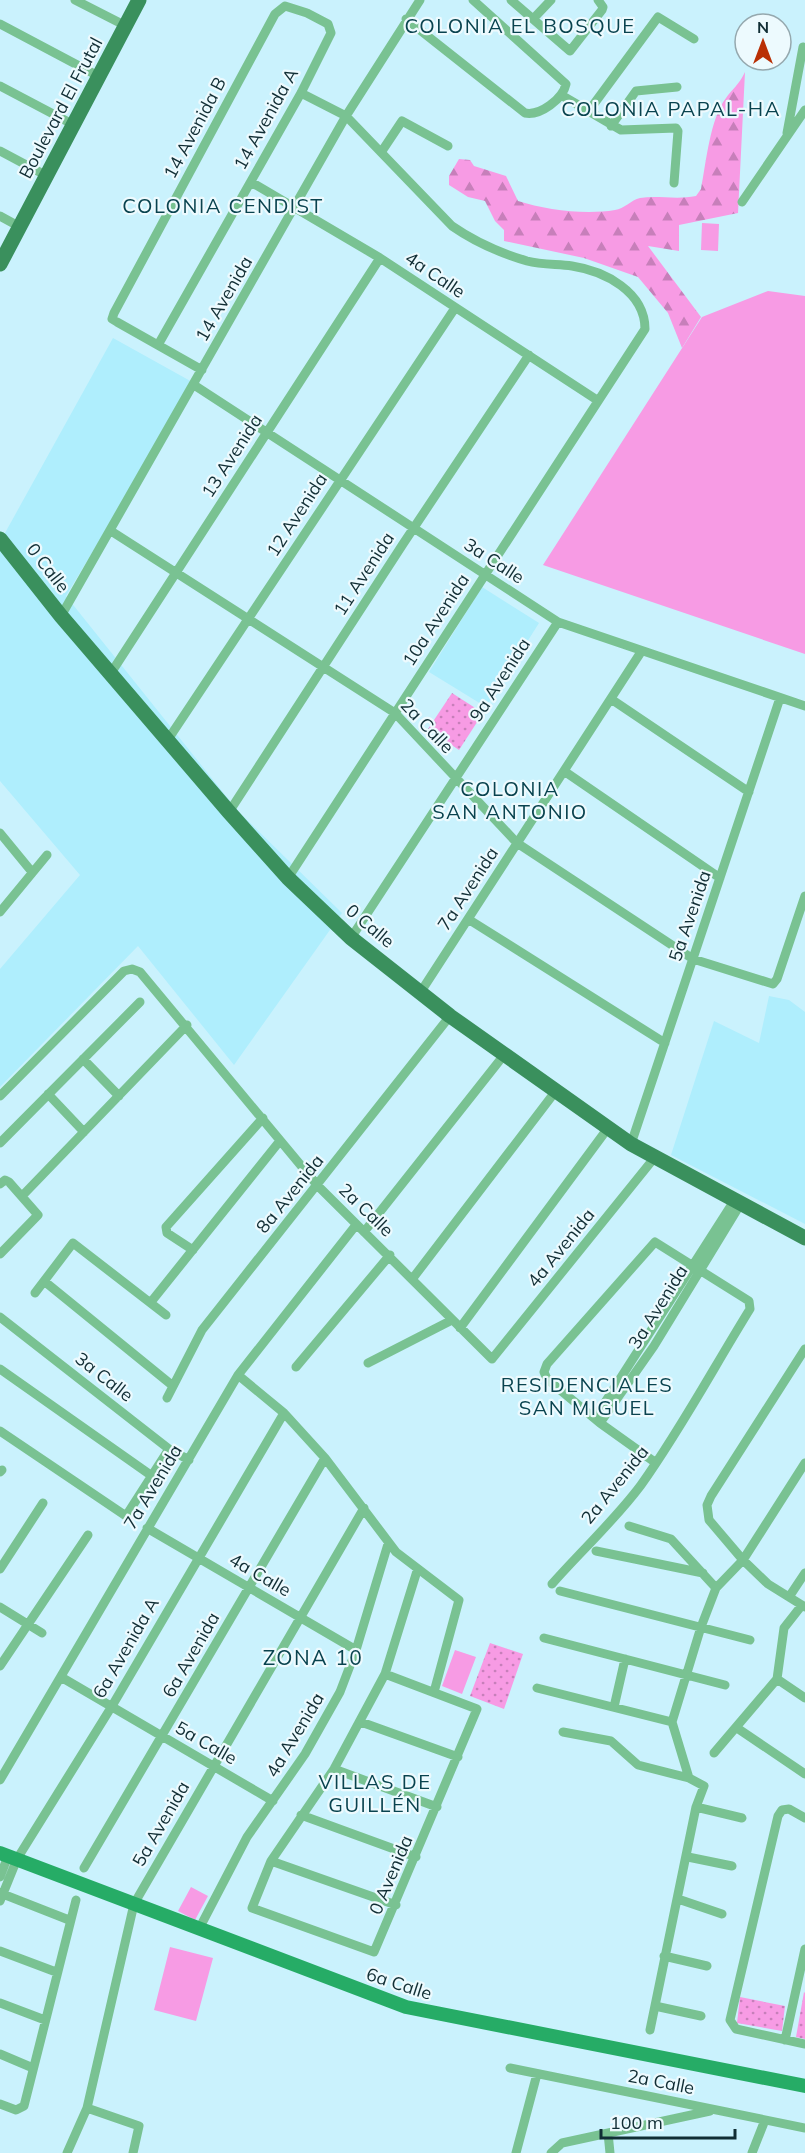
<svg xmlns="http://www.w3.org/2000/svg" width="805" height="2153" font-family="Mulish,sans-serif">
<defs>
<pattern id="forest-firs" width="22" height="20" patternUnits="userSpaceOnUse" patternTransform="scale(1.5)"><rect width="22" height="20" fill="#f79be4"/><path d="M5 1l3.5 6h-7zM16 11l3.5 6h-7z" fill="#c77fba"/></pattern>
<pattern id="park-dots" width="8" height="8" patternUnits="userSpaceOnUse" patternTransform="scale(1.5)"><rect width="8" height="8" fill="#f79be4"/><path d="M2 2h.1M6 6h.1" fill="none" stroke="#c77fba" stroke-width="1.8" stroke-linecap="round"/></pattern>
</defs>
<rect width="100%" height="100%" fill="#caf2fd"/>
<!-- built -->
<path fill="#afeefd" d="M113,338L194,383L66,596L238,811L342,913L234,1065L138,946L0,1087V969L80,875L0,781V542Z
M482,587L539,623L486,707L429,672Z
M769,996L789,1000L805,1012V1224L671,1155L714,1021L759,1043Z"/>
<!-- grass -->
<path fill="#f79be4" d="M702,223L719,224L718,251L701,250Z
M768,291L805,296V654L543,565L702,317Z
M455,1650L476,1657L462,1694L442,1686Z
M191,1887L208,1896L195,1920L178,1911Z
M170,1947L213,1958L196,2021L154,2010Z"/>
<!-- forest -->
<path fill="url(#forest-firs)" d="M745,72L738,213L679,225V251L648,246L701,317L682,348L668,313L638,277L584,258L504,241V230L495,221L485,201L468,197L449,185V176L459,159L470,160L474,166L506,176L518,201C546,210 585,215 615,210C624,209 631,200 640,198C657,195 676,200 696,196L701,189C706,164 710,118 726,98C734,87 738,86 745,72Z"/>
<!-- park -->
<path fill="url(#park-dots)" d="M452,693L483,713L459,750L428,729Z
M490,1643L523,1654L504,1709L470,1696Z
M804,1992L805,1993V2039L796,2037Z
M740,1997L785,2006L782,2031L737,2023Z"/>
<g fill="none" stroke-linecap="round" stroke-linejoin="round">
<!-- street -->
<path stroke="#79c292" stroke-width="9" d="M75,0L126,26
M511,0L570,51L602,10L603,7L598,0
M406,19L525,113C540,116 563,99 566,84L473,0
M533,19L551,0
M0,24L100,77
M0,86L74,125
M561,95L621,130L676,128L678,131L674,183
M588,112L658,17L694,39
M611,126L636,91L677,87
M787,133L803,47
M0,151L47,176
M382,151L402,121L448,146
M251,182L380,258L597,400
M742,202L805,110
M0,216L20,227
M158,345L301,93L331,33L328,24L307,13L285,6L275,14L114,313L112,319L117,322L202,370
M194,385L558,622L805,706
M111,531L395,713L517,843L693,959L773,984L777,979L805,896
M61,616L346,116L420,0
M111,673L380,258
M611,699L749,792
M167,741L455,308
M564,771L720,878
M229,812L403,544L529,355
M0,833L32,872
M288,878L645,329C645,292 605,271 572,266C557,264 542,265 527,261C500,253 475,242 452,226L346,116L301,93
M0,912L47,855
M468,919L665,1043
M351,938L558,622
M420,993L641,652
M83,1059L119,1096
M48,1094L84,1132
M0,1096L124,971L132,969L140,972L318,1186L492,1359L655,1157
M0,1143L140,1002
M631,1144L780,698
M0,1184L5,1180L9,1182L38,1215L0,1254
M23,1195L187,1025
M364,1232L504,1055
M193,1250L167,1233L166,1227L263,1118
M413,1278L555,1092
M44,1281L173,1386
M35,1293L73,1243L166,1315
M151,1302L279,1142
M0,1317L169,1449L189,1460
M460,1328L608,1128
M805,1349L711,1496L707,1505L709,1520L743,1560L768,1584L805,1607
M368,1363L452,1320
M296,1367L390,1255
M0,1369L152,1476
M238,1375L284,1413L325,1458L396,1552L459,1600L434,1692
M167,1398L202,1330L450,1016
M595,1418L734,1201
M600,1423L654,1346L740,1205
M0,1431L126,1516L169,1449
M0,1472L2,1470
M629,1526L671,1539L716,1588
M147,1528L356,1650
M596,1551L703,1573
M0,1569L43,1503
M552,1584C581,1551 615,1520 641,1485C681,1429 714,1367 750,1309L749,1301L655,1242L547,1364L544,1372L547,1379L600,1423L656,1463
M560,1591L750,1640
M789,1597L805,1573
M0,1607L42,1633
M544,1638L725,1685
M0,1666L88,1535
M385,1674L477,1709L374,1952L252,1908L271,1861L334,1769L385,1674L417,1571
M61,1677L273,1801
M777,1679L805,1698
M537,1688L672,1722
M614,1707L625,1659
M361,1722L458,1757
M737,1728L805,1774
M563,1732L611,1741L638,1765L689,1778
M714,1753L777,1679L784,1628L802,1605
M334,1769L437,1807
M0,1780L238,1375L356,1225
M696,1807L742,1818
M301,1815L416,1857
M805,1818L789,1809L782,1810L778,1816L730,2020L736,2029L805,2044
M688,1857L732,1866
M271,1861L396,1905
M84,1868L325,1458
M0,1877L8,1856
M0,1893L69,1920
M678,1899L722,1914
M0,1901L17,1859L112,1706L284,1413
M199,1929L247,1837L305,1754L340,1692L356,1650L388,1544
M0,1951L56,1972
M664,1956L707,1966
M0,2003L45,2020
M655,2006L701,2016
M650,2030L696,1807L704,1786L689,1778L672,1722L701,1627L716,1588L743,1560L805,1463
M785,2040L805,1949
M0,2054L33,2068
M510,2068L805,2128
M0,2104L16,2110L24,2106L76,1900
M87,2108L139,2126L133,2153
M608,2133L610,2153
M67,2153L87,2108L134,1904L364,1508
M516,2153L537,2074
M551,2153L562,2143L710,2111
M752,2153L765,2120"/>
<!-- secondary -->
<path stroke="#26ac66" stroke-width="14" d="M0,1853L406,2007L805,2086"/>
<!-- primary -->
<path stroke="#3a905d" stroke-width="15" d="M0,264L139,0
M0,539L61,616L229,812L288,878L351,938L450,1016L631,1144L805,1238"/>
</g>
<g text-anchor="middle" stroke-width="4.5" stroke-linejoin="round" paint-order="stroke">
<!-- street labels -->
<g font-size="18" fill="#112e35" stroke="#edfafe">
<text transform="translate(61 108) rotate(-62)" y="6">Boulevard El Frutal</text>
<text transform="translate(266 119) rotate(-61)" y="6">14 Avenida A</text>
<text transform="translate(195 128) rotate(-62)" y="6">14 Avenida B</text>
<text transform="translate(435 275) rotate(34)" y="6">4a Calle</text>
<text transform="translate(224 299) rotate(-60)" y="6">14 Avenida</text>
<text transform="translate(232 456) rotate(-57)" y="6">13 Avenida</text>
<text transform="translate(297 515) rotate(-57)" y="6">12 Avenida</text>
<text transform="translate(494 561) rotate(33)" y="6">3a Calle</text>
<text transform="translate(48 568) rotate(52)" y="6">0 Calle</text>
<text transform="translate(364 574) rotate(-57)" y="6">11 Avenida</text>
<text transform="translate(436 620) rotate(-57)" y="6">10a Avenida</text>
<text transform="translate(500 680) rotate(-57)" y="6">9a Avenida</text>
<text transform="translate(427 726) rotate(46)" y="6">2a Calle</text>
<text transform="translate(468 889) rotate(-57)" y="6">7a Avenida</text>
<text transform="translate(690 916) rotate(-71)" y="6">5a Avenida</text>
<text transform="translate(370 926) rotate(40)" y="6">0 Calle</text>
<text transform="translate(290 1194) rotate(-51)" y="6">8a Avenida</text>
<text transform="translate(366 1210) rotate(44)" y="6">2a Calle</text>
<text transform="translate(561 1248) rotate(-51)" y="6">4a Avenida</text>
<text transform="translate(658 1307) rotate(-58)" y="6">3a Avenida</text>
<text transform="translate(104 1377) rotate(38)" y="6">3a Calle</text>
<text transform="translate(615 1485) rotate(-51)" y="6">2a Avenida</text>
<text transform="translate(153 1487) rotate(-59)" y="6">7a Avenida</text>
<text transform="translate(260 1575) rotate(30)" y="6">4a Calle</text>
<text transform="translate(126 1648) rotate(-60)" y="6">6a Avenida A</text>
<text transform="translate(191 1655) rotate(-60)" y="6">6a Avenida</text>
<text transform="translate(295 1735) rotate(-59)" y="6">4a Avenida</text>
<text transform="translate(206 1743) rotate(30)" y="6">5a Calle</text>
<text transform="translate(161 1824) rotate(-60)" y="6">5a Avenida</text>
<text transform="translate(391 1875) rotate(-67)" y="6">0 Avenida</text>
<text transform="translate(399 1984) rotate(18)" y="6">6a Calle</text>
<text transform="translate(661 2082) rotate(11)" y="6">2a Calle</text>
</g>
<!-- neighbourhood labels -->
<g font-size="20" letter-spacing="1.5" fill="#09434f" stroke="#edfafe">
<text x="520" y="33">COLONIA EL BOSQUE</text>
<text x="671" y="116">COLONIA PAPAL-HA</text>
<text x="223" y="213">COLONIA CENDIST</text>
<text x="510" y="796">COLONIA<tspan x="510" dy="23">SAN ANTONIO</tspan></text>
<text x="587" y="1392">RESIDENCIALES<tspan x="587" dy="23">SAN MIGUEL</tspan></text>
<text x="375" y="1789">VILLAS DE<tspan x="375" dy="23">GUILLÉN</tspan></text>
</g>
<!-- quarter labels -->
<g font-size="21" letter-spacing="1.5" fill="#09434f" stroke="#edfafe">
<text x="313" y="1665">ZONA 10</text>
</g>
</g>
<!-- north arrow -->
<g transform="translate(763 42)"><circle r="28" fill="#edfafe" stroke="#95a8ae" stroke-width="1.5"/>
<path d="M0-4.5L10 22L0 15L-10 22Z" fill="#b92f05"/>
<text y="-9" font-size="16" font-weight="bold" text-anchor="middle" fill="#112e35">N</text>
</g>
<!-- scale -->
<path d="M601 2129v9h134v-9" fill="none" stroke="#112e35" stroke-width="3"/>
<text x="610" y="2129" font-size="18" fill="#112e35" stroke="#edfafe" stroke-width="4.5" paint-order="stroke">100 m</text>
</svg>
